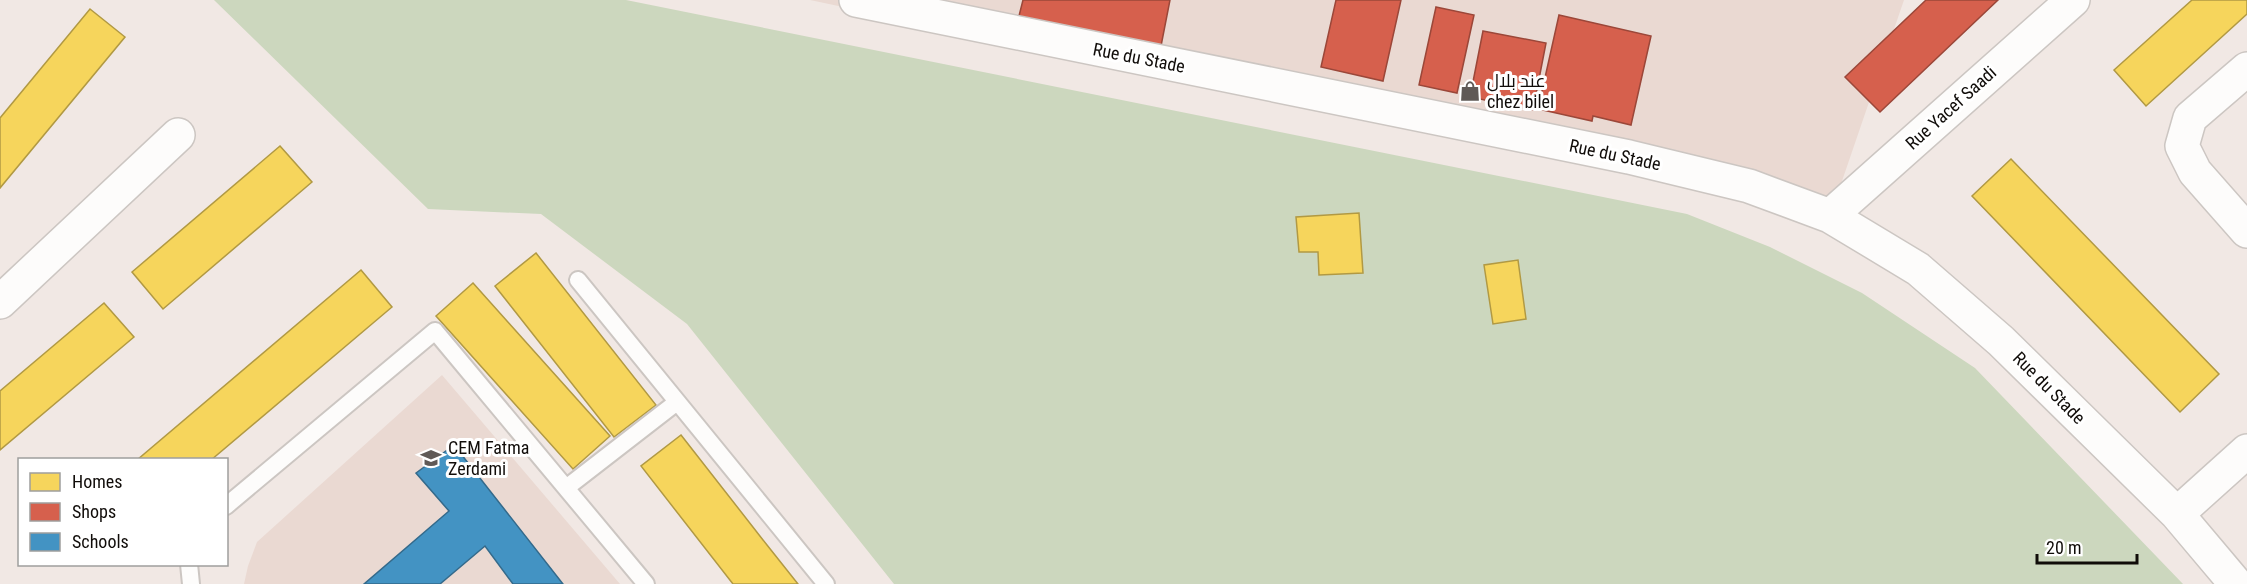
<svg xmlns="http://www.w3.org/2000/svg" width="2247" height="584" font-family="'Roboto Condensed',Cairo,sans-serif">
<rect width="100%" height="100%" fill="#f1e8e4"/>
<!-- built -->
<path fill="#ead9d2" d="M810,0H1904L1830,216Z
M442,375L620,584H244L248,566L257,542Z"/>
<!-- green -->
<path fill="#ccd7be" d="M214,0H626L1687,214L1770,247L1862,293L1975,368L2183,584H894L687,324L541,214L428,209Z"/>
<!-- homes -->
<path fill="#f6d55c" stroke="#b19943" stroke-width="1.5" d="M2192,0H2247V14L2146,106L2114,70Z
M90,9L125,37L0,188V118Z
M280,146L312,182L163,309L132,272Z
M2011,159L2219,374L2180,412L1972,196Z
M1359,213L1363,273L1319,275L1318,252H1299L1296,217Z
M536,253L656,405L614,437L495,286Z
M1518,260L1526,319L1493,324L1484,265Z
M361,270L392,307L211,460H137Z
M473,283L610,436L573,469L436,316Z
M104,303L134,337L0,450V391Z
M681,435L767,545L798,584H733L641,466Z"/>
<!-- shops -->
<path fill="#d6604d" stroke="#9b4739" stroke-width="1.5" d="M1023,0H1170L1161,46L1019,16Z
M1336,0H1401L1383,81L1321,67Z
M1926,0H1998L1880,112L1845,77Z
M1436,7L1474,15L1457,93L1419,85Z
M1559,15L1651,36L1631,125L1593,116L1592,121L1538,109Z
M1483,31L1546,43L1533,110L1470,97Z"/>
<!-- schools -->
<path fill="#4393c3" stroke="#346a8b" stroke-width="1.5" d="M454,445L563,584H513L485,546L440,584H364L449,511L416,473Z"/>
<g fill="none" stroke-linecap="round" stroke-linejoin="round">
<!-- lane casing -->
<g stroke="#ccc6c2" stroke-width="20">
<path id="lane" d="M578,280L826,584
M566,488L677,402
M226,506L435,331L646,584
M189,564L191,584"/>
</g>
<!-- street casing -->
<g stroke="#ccc6c2" stroke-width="36">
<path id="street" d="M856,0L1629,157L1749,186L1830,216L1918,269L2001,341L2177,514L2236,584
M2247,69L2190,118L2182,146L2195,172L2247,231
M1830,216L2073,0
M0,302L178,135
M2177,514L2247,451"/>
</g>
<!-- lane -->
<use href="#lane" stroke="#fdfcfb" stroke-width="16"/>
<!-- street -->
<use href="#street" stroke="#fdfcfb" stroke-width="33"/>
</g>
<!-- icons -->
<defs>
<g id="shop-bare" transform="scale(1.62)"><path d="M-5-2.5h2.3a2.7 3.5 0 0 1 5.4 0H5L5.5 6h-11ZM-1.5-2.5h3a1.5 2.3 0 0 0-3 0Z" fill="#5f5956" stroke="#fff" stroke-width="2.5" paint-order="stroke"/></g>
<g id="school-bare" transform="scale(1.62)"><path d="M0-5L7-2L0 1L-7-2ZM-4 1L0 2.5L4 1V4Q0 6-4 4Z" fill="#5f5956" stroke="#fff" stroke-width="2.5" paint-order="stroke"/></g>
</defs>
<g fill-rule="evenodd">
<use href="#shop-bare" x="1470" y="91"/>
<use href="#school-bare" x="431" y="458"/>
</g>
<g text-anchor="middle" stroke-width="6" stroke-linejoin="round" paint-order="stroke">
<!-- street labels -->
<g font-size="18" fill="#100c09" stroke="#fff">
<text transform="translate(1139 58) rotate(11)" y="6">Rue du Stade</text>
<text transform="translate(1951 108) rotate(-42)" y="6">Rue Yacef Saadi</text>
<text transform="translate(1615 155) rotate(12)" y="6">Rue du Stade</text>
<text transform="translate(2049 388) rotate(45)" y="6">Rue du Stade</text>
</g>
<!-- poi labels -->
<g font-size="18" fill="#100c09" stroke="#fff" text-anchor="start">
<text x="1487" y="87">عند بلال<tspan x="1487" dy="21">chez bilel</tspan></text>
<text x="448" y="454">CEM Fatma<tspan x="448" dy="21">Zerdami</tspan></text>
</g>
</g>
<!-- legend -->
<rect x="18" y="458" width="210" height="108" fill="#ffffff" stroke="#9f9e9d" stroke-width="1.5"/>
<rect x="30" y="473" width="30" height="18" fill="#f6d55c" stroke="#9f9e9d" stroke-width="1.5"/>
<text x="72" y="488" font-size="18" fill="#100c09">Homes</text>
<rect x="30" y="503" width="30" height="18" fill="#d6604d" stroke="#9f9e9d" stroke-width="1.5"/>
<text x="72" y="518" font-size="18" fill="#100c09">Shops</text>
<rect x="30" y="533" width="30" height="18" fill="#4393c3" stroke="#9f9e9d" stroke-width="1.5"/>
<text x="72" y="548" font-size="18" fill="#100c09">Schools</text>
<!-- scale -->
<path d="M2037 554v9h100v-9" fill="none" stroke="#100c09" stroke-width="3"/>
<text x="2046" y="554" font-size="18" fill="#100c09" stroke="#ffffff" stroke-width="4.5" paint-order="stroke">20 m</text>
</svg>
